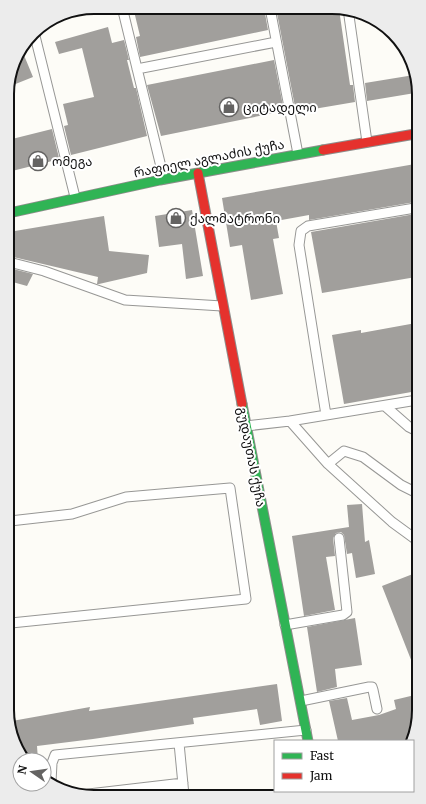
<svg xmlns="http://www.w3.org/2000/svg" width="426" height="804" font-family="Merriweather,'Noto Sans Georgian',serif">
<rect width="100%" height="100%" fill="#fdfcf7"/>
<!-- building -->
<path fill="#a19f9c" d="M133,7H149L151,15L187,8H264L268,30L140,57L136,37L140,36Z
M276,8L339,9L350,85H353L355,102L296,112Z
M108,27L112,43L124,40L129,60H127L134,88H136L147,136L71,155L64,126L68,125L63,104L94,97L82,48L59,54L55,42Z
M21,48L33,77L8,87V83L16,55Z
M274,60L284,111L161,136L147,85Z
M414,75L415,93L367,101L365,83Z
M52,129L59,158L52,160V161L8,172V140Z
M415,164V202L309,220V215L276,221L279,238L273,239L283,294L251,300L242,245L230,247L222,198Z
M192,210L203,276L186,279L182,244L159,247L155,216Z
M415,214L416,277L322,293L311,232Z
M104,216L109,251L149,255L147,273L99,284H97L98,277L9,256V232Z
M9,268L33,274L27,286L9,281Z
M416,323L417,391L344,404L332,335L361,330V333Z
M362,504L365,542L369,540L375,574L356,578L352,553L347,554L344,535L341,532L336,533L333,538L335,556L326,557L335,610L304,616L292,536L349,527L347,505Z
M418,572L419,675H417L382,586Z
M355,618L362,665L335,669L337,687L317,692L307,627Z
M277,684L282,721L260,725L257,709L193,718L194,724L93,739L37,746L38,760H26L12,738V721L90,707L89,711Z
M419,694V716L409,741H338L329,701L347,698L352,720L379,715L396,709L394,700Z"/>
<g fill="none" stroke-linecap="round" stroke-linejoin="round">
<!-- lane casing -->
<g stroke="#979795" stroke-width="11">
<path id="lane" d="M122,7L164,179
M270,8L298,154
M348,9L367,142
M34,32L75,197
M137,69L276,42
M9,262L44,271L125,300L222,306
M385,406L409,427L417,431
M326,415L299,245L301,231L308,226L415,208
M290,421L417,400
M246,426L290,421L328,464L392,522L418,541
M328,464L344,451L363,457L401,485L417,493
M10,521L72,514L126,497L230,488L246,599L11,623
M285,625L343,615L347,612L339,538
M301,701L369,687H372L373,690L377,709
M179,743L184,795
M51,782L52,763L55,755L306,730
M80,795L183,783"/>
</g>
<!-- street casing -->
<g stroke="#979795" stroke-width="21">
<path id="street" d="M317,791V793"/>
</g>
<!-- fast casing -->
<g stroke="#8e8d8b" stroke-width="11">
<path id="fast" d="M9,213L160,180L323,150
M242,404L308,741"/>
</g>
<!-- jam casing -->
<g stroke="#8e8d8b" stroke-width="11">
<path id="jam" d="M323,150L415,134
M198,173L242,404"/>
</g>
<!-- lane -->
<use href="#lane" stroke="#fffffe" stroke-width="9"/>
<!-- street -->
<use href="#street" stroke="#fffffe" stroke-width="19"/>
<!-- fast -->
<use href="#fast" stroke="#30b455" stroke-width="9"/>
<!-- jam -->
<use href="#jam" stroke="#e5322d" stroke-width="9"/>
</g>
<!-- icons -->
<defs>
<g id="shop-ring" transform="scale(1)"><circle r="9.5" fill="#fff" stroke="#646362" stroke-width="1.5"/><path d="M-5-2.5h2.3a2.7 3.5 0 0 1 5.4 0H5L5.5 6h-11ZM-1.5-2.5h3a1.5 2.3 0 0 0-3 0Z" fill="#646362"/></g>
</defs>
<g fill-rule="evenodd">
<use href="#shop-ring" x="229" y="107"/>
<use href="#shop-ring" x="38" y="161"/>
<use href="#shop-ring" x="176" y="218"/>
</g>
<g text-anchor="middle" stroke-width="4" stroke-linejoin="round" paint-order="stroke">
<!-- poi labels -->
<g font-size="13" fill="#111" stroke="#fff" text-anchor="start">
<text x="243" y="112">ციტადელი</text>
<text x="52" y="166">ომეგა</text>
<text x="190" y="223">ქალმატრონი</text>
</g>
<!-- street labels -->
<g font-size="13" fill="#111" stroke="#fff">
<text transform="translate(209 158) rotate(-11)" y="5">რაფიელ აგლაძის ქუჩა</text>
<text transform="translate(252 457) rotate(79)" y="5">გუდაუთას ქუჩა</text>
</g>
</g>
<!-- crop -->
<path d="M0 0H426V804H0ZM94 14H332A80 80 0 0 1 412 94V710A80 80 0 0 1 332 790H94A80 80 0 0 1 14 710V94A80 80 0 0 1 94 14Z" fill="#ececec" fill-rule="evenodd"/>
<path fill="none" stroke="#111" stroke-width="2" d="M94 14H332A80 80 0 0 1 412 94V710A80 80 0 0 1 332 790H94A80 80 0 0 1 14 710V94A80 80 0 0 1 94 14Z"/>
<!-- legend -->
<rect x="274" y="740" width="140" height="52" fill="#ffffff" stroke="#a0a0a0"/>
<rect x="282" y="753" width="20" height="6" fill="#30b455" stroke="#a0a0a0"/>
<text x="310" y="760" font-size="12" fill="#111111">Fast</text>
<rect x="282" y="773" width="20" height="6" fill="#e5322d" stroke="#a0a0a0"/>
<text x="310" y="780" font-size="12" fill="#111111">Jam</text>
<!-- north arrow -->
<g transform="translate(32 772) rotate(283)"><circle r="19" fill="#ffffff" stroke="#a0a0a0"/>
<path d="M0-3L7 15L0 10L-7 15Z" fill="#646362"/>
<text y="-6" font-size="11" font-weight="bold" text-anchor="middle" fill="#111111">N</text>
</g>
</svg>
